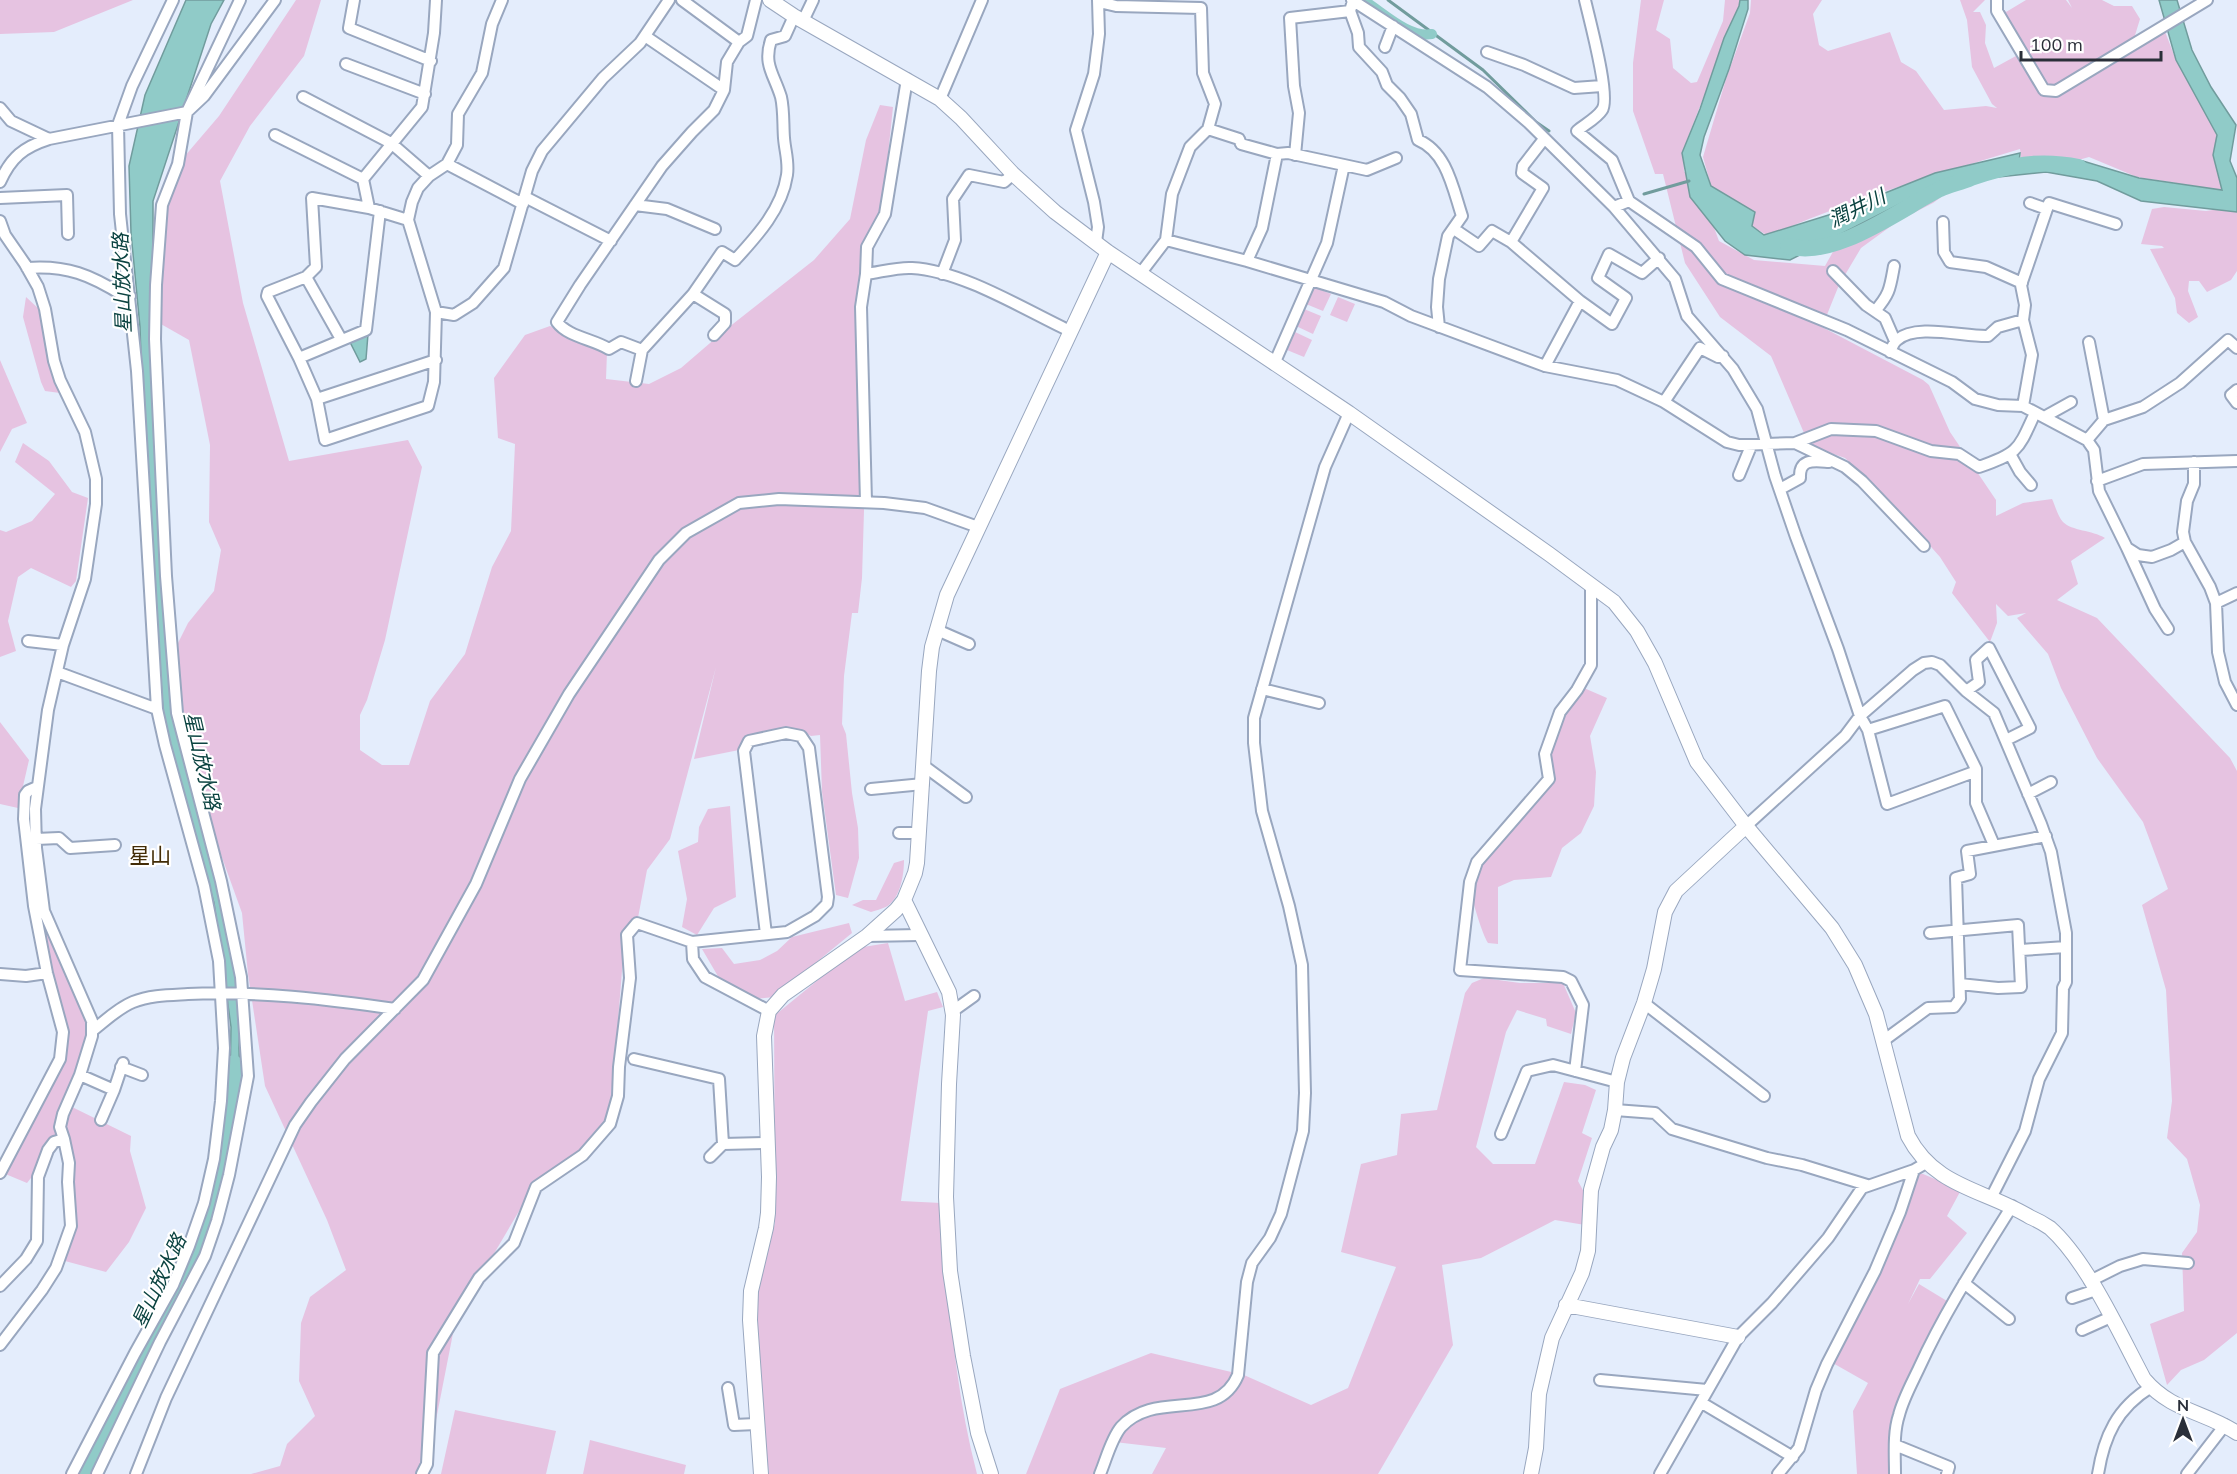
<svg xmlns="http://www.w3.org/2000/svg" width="2237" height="1474" font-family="Mulish,'Noto Sans JP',sans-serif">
<rect width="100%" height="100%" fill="#e4edfc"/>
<!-- green -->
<path fill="#e6c3e1" d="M0,0H133L54,32L0,34Z
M296,0H321L304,56L250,126L220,181L243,303L289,461L408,440L422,467L385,640L367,700L360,715V750L382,765H409L430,701L465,654L492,567L511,531L515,444L498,438L494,378L525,335L550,326L607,352L606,379L649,384L681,368L724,331L814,260L850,219L866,140L880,105L893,107L883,202L862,262L865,477L862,578L858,613H852L844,676L842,724L846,734L852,793L858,828L859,858L848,898L836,895L822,792L820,735L811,736L795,728L744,744L739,750L694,759L716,667L670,839L647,870L637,923L625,933L615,1059L608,1121L589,1148L535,1184L456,1318L426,1471L424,1474H251L280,1466L287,1444L315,1416L299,1381L301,1323L310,1297L346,1270L327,1220L265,1086L248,974L242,913L194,780L182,720L178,643L188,623L214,591L221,550L209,522L210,445L189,340L152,319L155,233L178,164L219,116Z
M1641,0H1664L1656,30L1670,39L1673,68L1691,83L1697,82L1723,21L1725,0H1740L1739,6L1683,150L1684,172L1693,171L1719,241L1754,260L1825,266L1848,225L1931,180L1951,190L1933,203L1898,221L1861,248L1839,285L1822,327L1923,380L1929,385L1950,432L1996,500V516L2023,503L2052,499C2055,505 2058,517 2063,522C2072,531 2092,530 2105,538L2071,561L2078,584L2057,600L2097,618L2230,758L2237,771V1333L2204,1360L2181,1370L2167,1385L2150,1324L2184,1311L2182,1253L2197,1232L2200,1205L2187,1159L2167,1138L2172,1101L2166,990L2142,905L2168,889L2143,822L2097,758L2061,688L2048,654L2017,618L2026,613L2008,616L1996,604L1997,623L1990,642L1952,593L1956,582L1940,557L1893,504L1845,458L1816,448L1804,433L1771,356L1720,317L1685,263L1663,174H1655L1633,111V63Z
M1751,0H1822L1813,14L1819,45L1828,51L1890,32L1901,62L1916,71L1944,110L1986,106L1997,108L1992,104L1972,67L1967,20L1960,0H1985L1973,12H1980L1986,25L1985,43L1994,68L2025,51L1997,2L2006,12L2026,0H2066L2072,8L2068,0H2102L2114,6H2132L2140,19L2132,45L2164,29L2176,60L2217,135L2213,155L2222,190L2137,177L2089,157L2068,163L2022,164L2020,149C1935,175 1850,200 1768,236L1752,226L1755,212L1711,186L1703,157L1726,79L1750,13Z
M2164,207L2206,211L2226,208L2237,211V271L2231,280L2207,292L2199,281H2189L2188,291L2198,317L2189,323L2177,313L2175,298L2150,249L2164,248L2162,246L2141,244L2152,209Z
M1314,287L1331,294L1323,311L1306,304Z
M26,297L40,310L65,398L60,393L45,391L41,382L23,317Z
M1338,297L1355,304L1347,322L1330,315Z
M1304,309L1321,316L1313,334L1296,326Z
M1295,332L1312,340L1304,357L1287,350Z
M0,360L27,423L12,429L0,452Z
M23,443L49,461L72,492L88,498L76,581L71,587L31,568L18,577L8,621L16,651L0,657V530L6,532L32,521L55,494L15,462Z
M1577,685L1607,698L1590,736L1596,772L1594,806L1581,833L1562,848L1551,877L1514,880L1498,887V944L1488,943C1482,934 1469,892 1470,881C1474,860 1533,799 1549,779L1545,754Z
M0,722L29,760L18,808L0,804Z
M730,806L736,897L714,908L697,935L682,927L687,899L678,851L698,842L699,827L708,809Z
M904,860C904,874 901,894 890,904C886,908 877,910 871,912L852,905L863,900H876L894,863Z
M37,920L48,922L92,1036L70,1106L131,1136L130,1151L146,1208L129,1242L106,1272L65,1261L69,1199L61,1140L27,1183L3,1173L59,1047L61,1026Z
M849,923L852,933L774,997L755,999L719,978L702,949L722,948L734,964L760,960L777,951L792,937Z
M888,943L905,1001L937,992L943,1007L928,1011L901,1201L941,1203C948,1294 954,1386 977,1474H769L756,1353L757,1290L775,1223L774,1016L857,948Z
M1484,978L1520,983H1563L1576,1013L1571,1034L1547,1026L1546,1019L1517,1010L1506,1032L1476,1147L1493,1164H1535L1564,1082L1585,1085L1596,1090L1582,1133L1592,1138L1578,1181L1586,1196L1585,1225L1555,1220L1481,1258L1442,1265L1453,1345L1378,1474H1152L1166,1448L1106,1441L1093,1474H1026L1060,1389L1151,1353L1244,1375L1311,1405L1348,1388L1396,1267L1341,1252L1361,1164L1397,1155L1401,1114L1437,1110L1465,993L1472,983Z
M1918,1174H1923L1961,1190L1947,1216L1967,1233L1930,1279H1920L1908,1304L1919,1284L1947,1301L1897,1428L1891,1474H1857L1853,1411L1868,1383L1831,1362Z
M455,1410L556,1431L546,1474H441Z
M590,1440L686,1465L684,1474H583Z"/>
<!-- water -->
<path fill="#90cbc8" stroke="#719c9d" stroke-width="1.5" d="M186,0H224L211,24L153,201V286L168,653L219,884L241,1004L239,1048L240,1090L230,1081L231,1027L214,903L164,724L161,682L148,565L140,327L131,233L129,166L145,95Z
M1740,0H1748V9L1729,69L1704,137L1700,155L1711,186L1755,212L1752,226L1764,235L1835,213L1935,173L2020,153L2019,163L1987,173L2083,161L2139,178L2222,190L2213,155L2217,135L2176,60L2159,0H2177L2192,50L2211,87L2236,125L2230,161L2237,178V212L2141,201L2097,181L2046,172L1941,183L1790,260L1745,255L1725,241L1690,197L1682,153L1700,109L1724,38L1739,6Z
M368,334L366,359L360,362L350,342Z"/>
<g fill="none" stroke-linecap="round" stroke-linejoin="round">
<!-- stream -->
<path stroke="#719c9d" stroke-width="3" d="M1388,0L1483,70L1536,122L1549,131
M1644,194L1689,181"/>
<!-- canal -->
<path stroke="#90cbc8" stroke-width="10" d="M1363,0C1383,12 1408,38 1432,34"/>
<!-- river -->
<path stroke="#90cbc8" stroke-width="16" d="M1788,246C1834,260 1899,210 1940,189C1950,185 1961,182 1971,178C2009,165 2039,159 2079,167
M85,1474L195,1262L220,1184L226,1146L234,1063"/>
<!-- minor casing -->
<g stroke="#99a7bf" stroke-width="14">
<path id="minor" d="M354,0L349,28L431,61
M682,0L739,42
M1352,0L1487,87L1529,123L1614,207L1675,279L1687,316L1733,369L1757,409L1775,476L1796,537L1838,649L1860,716L1868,730L1887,804L1974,772
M1585,0C1589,18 1611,98 1602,110C1597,118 1584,125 1577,131L1612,160L1629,201
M1997,0V11L2044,90L2056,91L2207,0
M1353,1L1350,11L1358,33L1359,47L1382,72L1387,85L1400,98L1411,114L1418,140C1447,152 1453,189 1462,216L1448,236L1439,279L1437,307L1439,327
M1099,2L1116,6L1201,8L1203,73L1215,104L1208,129
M803,21L813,0
M645,36L724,90
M1385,47L1393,26
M1487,52L1524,65L1574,88L1602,86
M346,64L425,94
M303,97L391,143L429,176
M940,99L982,0
M0,108L11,121L49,139
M275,135L363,179
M1295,155L1299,113L1294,86L1290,18L1350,11
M447,164L523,204
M1344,165L1367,170L1396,158
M0,182C11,157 24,147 49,139L187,112L204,96L275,0
M525,197L611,241
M0,198L67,195L68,234
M2030,203L2047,209
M635,205L667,209L715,229
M1614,207L1629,201L1696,247L1722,279L1847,330L1952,382L1975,399L1998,405L2023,406L2087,440L2094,450L2099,491L2127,548L2138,555L2152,557L2171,550L2185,542
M369,208L363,179L422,107L434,33L436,0
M380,211L366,330L299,358L317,399L325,440L428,406L434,382L436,312L408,220L412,202L418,188L429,176L447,164L457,145L458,114L482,73L492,24L502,0
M0,221L5,235L25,264L38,287L45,309L54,361L60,380L85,432L96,479V504L85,579L63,645L48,710L35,809L36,848L44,911L92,1021V1036L80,1075L63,1114L60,1127L64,1139L69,1163L68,1182L71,1226L56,1268L42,1290L0,1345
M1943,222L1944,252L1950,262L1986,267L2022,283
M1454,229L1479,246L1492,231L1511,242L1543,188L1522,173L1523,166L1544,139
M1166,240L1247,261L1384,302L1411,316L1545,366L1617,380L1664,402L1727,442L1739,445L1795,443L1845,467L1862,481L1924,546
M1096,242L1098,227L1094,202L1076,130L1094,74L1099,34L1098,0
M1511,242L1580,301L1545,366
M1247,261L1262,228L1277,154L1288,153L1344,165L1327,243L1274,364
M27,268C67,265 91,275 124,296H130
M1833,271L1866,305L1885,318L1895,341
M866,274L867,247L885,214L907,79
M942,274L955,240L953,199L969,175L1004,182L1013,174
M1140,274L1166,240L1172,194L1190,147L1208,129L1239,139L1241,144L1277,154
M306,277L341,339
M693,294L725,314V323L714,335
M1580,301L1612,324L1626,298L1598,278L1609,254L1642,273L1659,258
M1875,311C1890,294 1890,288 1894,266
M436,312L454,315L473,303L504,268L532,171L542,151L603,78L640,43L669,0
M2089,342L2104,420
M642,350L693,294L722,252L735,260C757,236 782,209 787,175C789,162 785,151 784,138C783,125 784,110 781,97C774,74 763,65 771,40L785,36L794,16
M1890,352C1892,348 1893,343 1897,340C1916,323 1964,337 1988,336L1998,327L2023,320
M299,358L267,296L268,292L306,277L316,267L312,198L369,208L408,220
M636,381L642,350L621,342L609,349C593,339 568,337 557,322L580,285L662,166L692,132L714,110L724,90L727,62L739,42L747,36L756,0
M2237,390L2231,395L2237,403
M317,399L436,360
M1664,402L1700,348L1718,357L1723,356
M2023,406L2032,355L2023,320L2025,305L2021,285L2049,203L2116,224
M2044,417L2071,402
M2087,440L2104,420L2143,407L2180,383L2228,340L2237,348
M1795,443L1831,429L1876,431L1931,451L1959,454L1979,467C2019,453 2018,450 2035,413
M2010,454L2020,472L2031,485
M2194,462V484L2187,501L2183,532L2185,542L2210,587L2216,603L2218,652L2225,682L2237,705
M1739,475L1751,446
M2097,481L2143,464L2237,461
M1780,489L1800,478C1799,458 1814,461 1829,462
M866,502L861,307L866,274C881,272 898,267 912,268C963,271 1023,309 1070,331
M2127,548L2155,609L2168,629
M2216,603L2237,593
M937,630L969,644
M28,641L63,645
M57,672L157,709
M1262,689L1319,703
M1966,691L1979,682L1976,660L1989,648L2030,728L2006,740
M1868,730L1945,706L1976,769V803L1994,845
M924,766L966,797
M871,789L923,784
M2028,794L2051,782
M1746,826L1845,736L1860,716L1913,670L1924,663L1932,662L1940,665L1966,691L1994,713L2041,824L2051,852L2066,933V982L2063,988L2062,1033L2039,1079L2025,1131L1991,1198
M899,833H919
M36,839L59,838L70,848L115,845
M1930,933L2018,925L2021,987L1998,988L1960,984
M867,936L919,935
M692,942L693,959L705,977L769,1011
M2021,950L2066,947
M0,974L26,976L47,973
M1644,1003L1764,1096
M953,1011L974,996
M92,1031C105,1021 118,1008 133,1002C150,995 171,995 188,994C257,991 327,999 395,1009
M1883,1041L1928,1008L1954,1007L1960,999L1956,878L1970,874L1967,851L2046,836
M634,1059L719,1079L723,1144L766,1143
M121,1067L142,1075
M1575,1071L1583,1005L1571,981L1563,977L1460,970L1470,882L1477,862L1549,779L1545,754L1560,712L1577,690L1591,665V586
M80,1075L114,1090L123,1063
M1615,1110L1655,1113L1672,1129L1767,1158L1802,1165L1867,1185
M101,1120L114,1090
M1501,1134L1527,1071L1553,1065L1617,1082
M710,1157L723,1144
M0,1173L60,1059L63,1032L47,973L34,906L24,819L25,795L28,791L37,787
M2090,1281L2120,1266L2143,1259L2188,1263
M1964,1283L2009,1319
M0,1286L26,1259L37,1241L38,1177L48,1150L54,1142L64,1139
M2072,1298L2096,1290
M2082,1330L2111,1317
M1600,1380L1707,1390
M728,1388L734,1425L756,1424
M1702,1403L1793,1457
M1895,1445L1949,1467L1947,1474
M72,1474L135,1353L173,1285L189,1246L204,1203L214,1159L221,1101L224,1048L219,961L204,886L165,745L157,709L137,371L120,214L118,125L132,86L173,0
M97,1474L160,1342L205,1256L217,1221L229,1175L248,1076L241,977L221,881L177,713L166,576L155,339L156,285L162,205L178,164L187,112L240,0
M136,1474L166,1398L295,1125L311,1102L345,1059L423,980L476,884L520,779L569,694L659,560L686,533L739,503L779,499L884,503L925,508L978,527
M422,1474L427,1464L433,1353L479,1278L514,1243L536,1187L583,1155L610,1124L618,1096L619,1067L630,978L627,935L637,923L692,942L787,932L815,916L827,904L828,897L809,748L801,736L786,733L749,741L744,751L766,934
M1100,1474C1106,1460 1111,1439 1121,1427C1157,1388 1217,1425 1238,1375L1247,1282L1252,1263L1270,1238L1281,1214L1303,1131L1305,1093L1302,965L1289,906L1262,811L1254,743V718L1325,467L1349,413
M1660,1474L1738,1337L1772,1303L1828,1238L1862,1188L1914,1170L1926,1163
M1778,1474L1799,1448L1816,1390L1827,1364L1875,1271L1900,1212L1914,1170
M1895,1474C1895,1455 1893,1433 1899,1415C1903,1399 1912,1383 1919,1368C1945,1311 1979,1259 2012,1206
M2098,1474C2104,1436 2117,1408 2151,1387
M2187,1474L2225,1425"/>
</g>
<!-- tertiary casing -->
<g stroke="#99a7bf" stroke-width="16">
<path id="tertiary" d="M770,0L794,16L940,99L961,118L1013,174L1055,212L1108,252L1349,413L1549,554L1614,602L1637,631L1655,663L1697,762L1746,826L1832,928L1855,965L1876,1014L1908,1136C1935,1188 1984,1189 2030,1217C2037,1220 2044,1224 2050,1228C2087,1261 2120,1334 2144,1379C2172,1412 2204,1411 2237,1433
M904,900L949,992L953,1015L949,1084L946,1197L950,1271L963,1356L978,1433L991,1474
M1566,1305L1738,1337
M761,1474L750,1320L751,1291L766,1228L768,1213L769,1177L764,1036L769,1011L783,995L867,936L896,910L904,900L915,873L917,863L929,671L932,647L947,595L1108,252
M1531,1474L1536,1448L1539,1394L1552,1338L1582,1273L1588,1251L1591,1190L1603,1147L1611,1130L1615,1110L1617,1082L1623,1058L1644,1003L1654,969L1665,912L1676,891L1746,826"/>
</g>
<!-- minor -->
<use href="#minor" stroke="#fff" stroke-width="10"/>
<!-- tertiary -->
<use href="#tertiary" stroke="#fff" stroke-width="14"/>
</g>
<g text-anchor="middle" stroke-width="4.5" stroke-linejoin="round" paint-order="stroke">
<!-- water labels -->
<g font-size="20" font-style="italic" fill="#0b4341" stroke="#fff">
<text transform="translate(1857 208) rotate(-26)" y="7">潤井川</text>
<text transform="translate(122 283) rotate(-92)" y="7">星山放水路</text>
<text transform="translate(202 761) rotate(77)" y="7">星山放水路</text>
<text transform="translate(159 1281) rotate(-65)" y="7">星山放水路</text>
</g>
<!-- quarter labels -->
<g font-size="21" fill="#422c06" stroke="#fff">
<text x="150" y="863">星山</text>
</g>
</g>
<!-- north arrow -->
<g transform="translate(2183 1420)" stroke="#ffffff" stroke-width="4.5" paint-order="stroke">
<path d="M0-4.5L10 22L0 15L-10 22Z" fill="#2a2f39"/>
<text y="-9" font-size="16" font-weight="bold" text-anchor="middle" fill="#2a2f39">N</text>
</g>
<!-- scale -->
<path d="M2021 51v9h140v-9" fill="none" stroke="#2a2f39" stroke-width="3"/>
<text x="2030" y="51" font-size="18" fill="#2a2f39" stroke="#ffffff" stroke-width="4.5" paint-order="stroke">100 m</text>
</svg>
